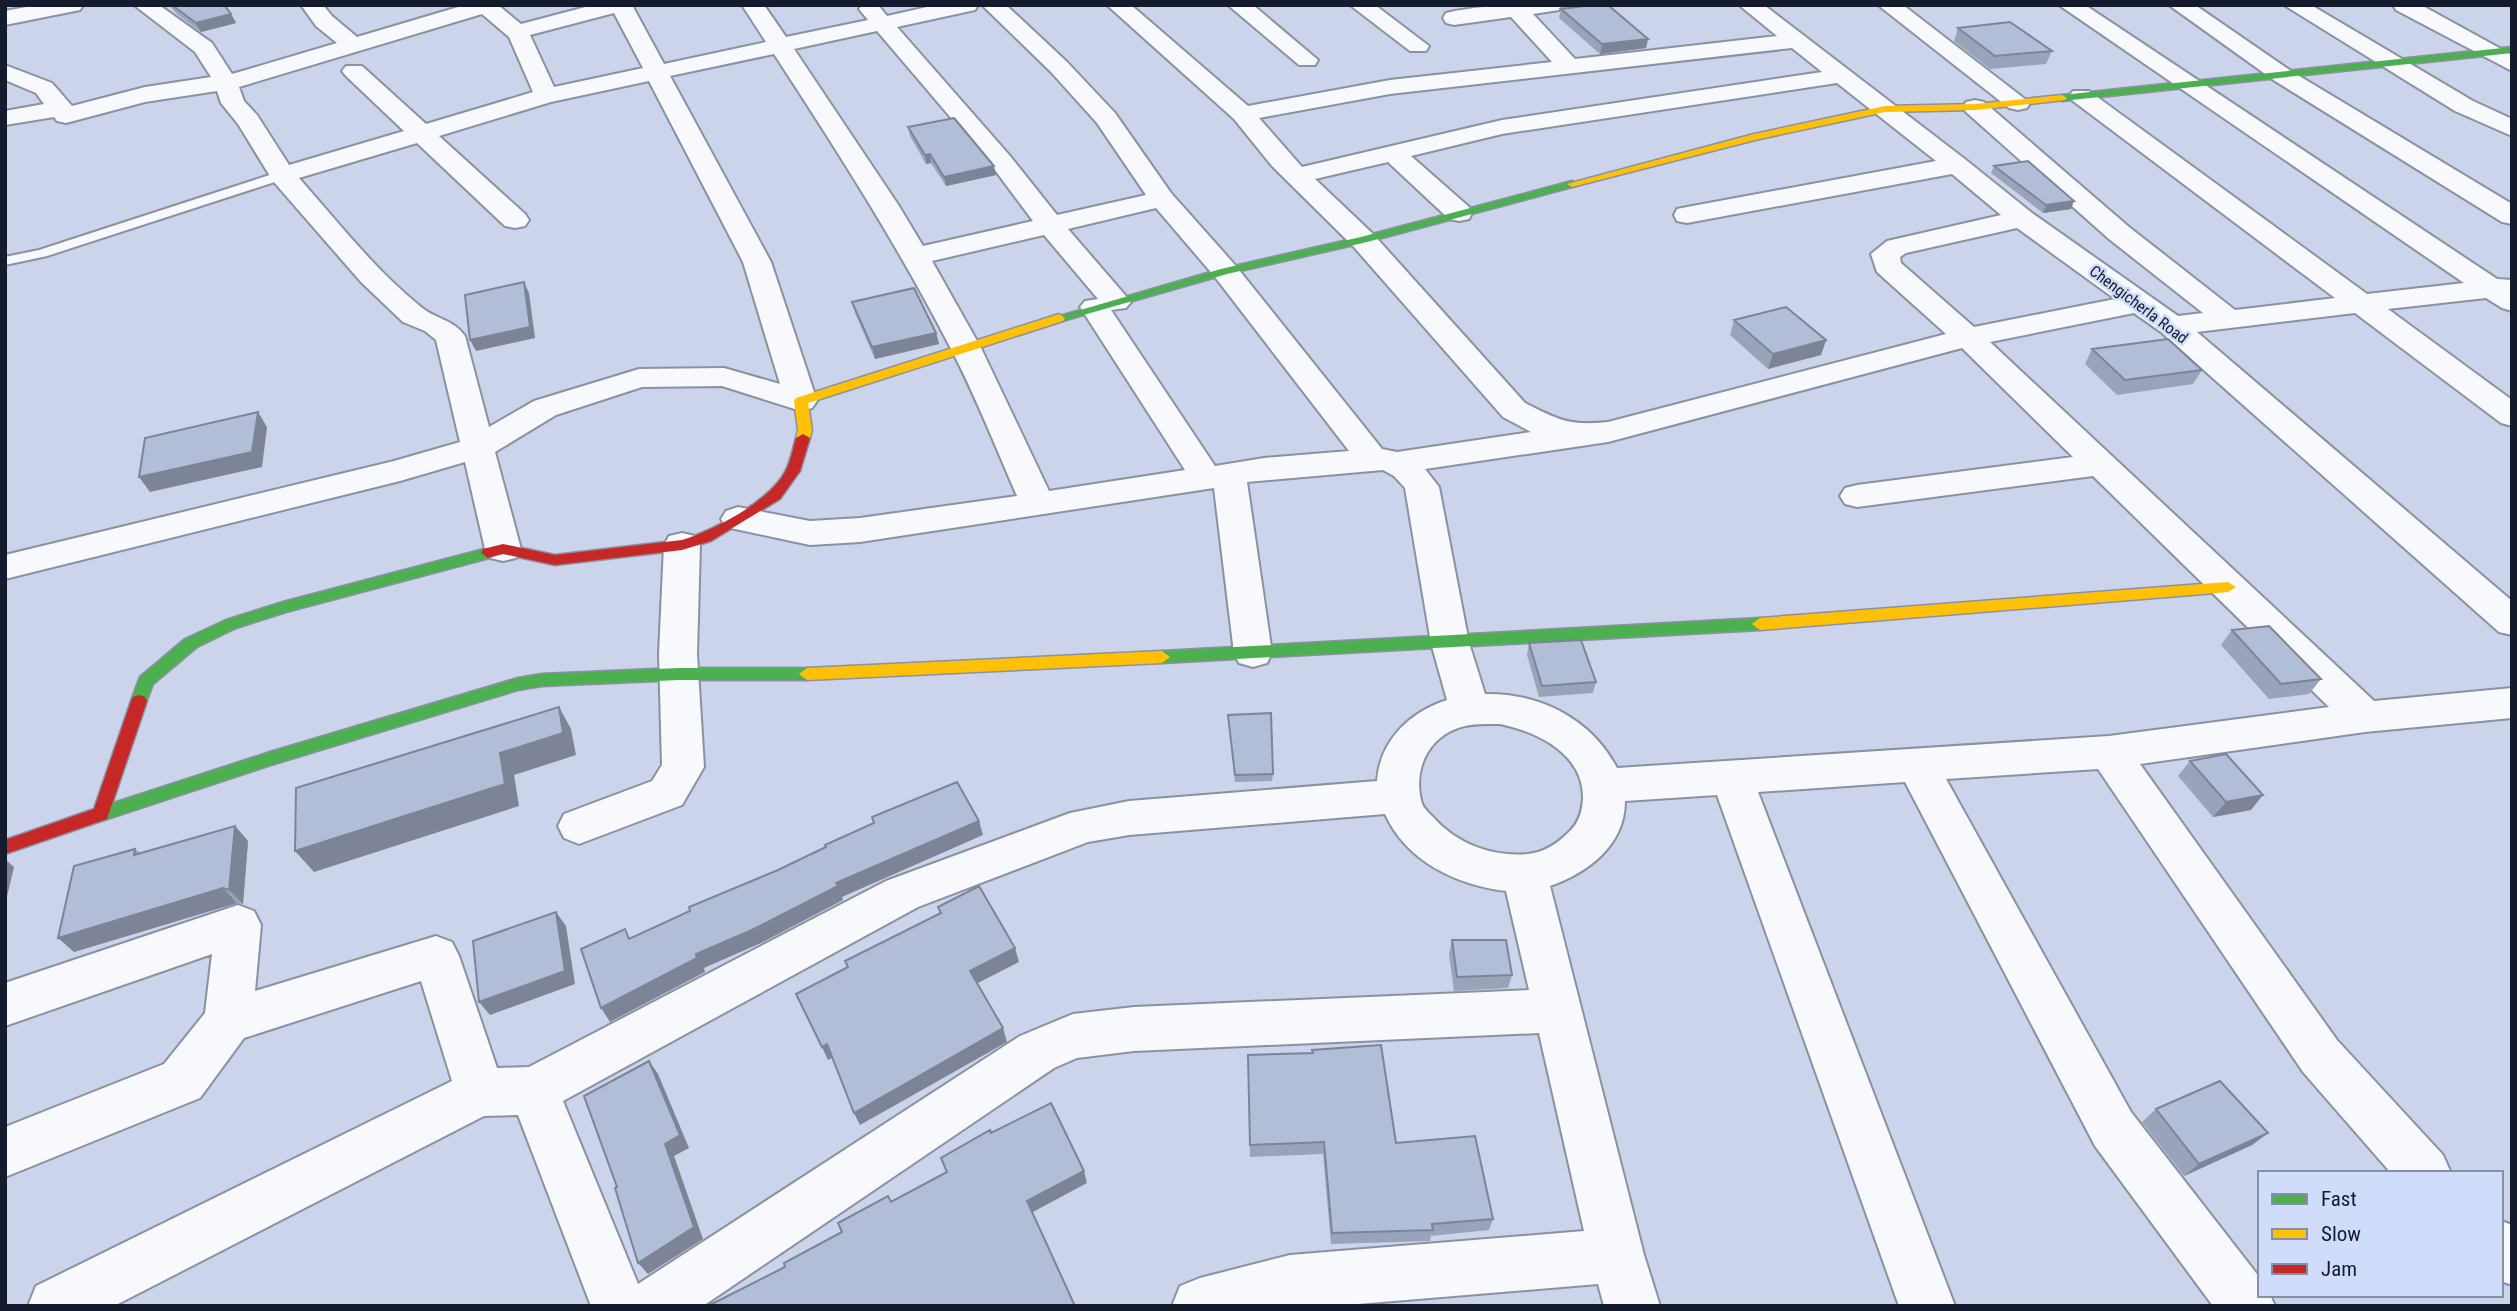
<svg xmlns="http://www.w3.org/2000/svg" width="2517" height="1311" font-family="'Roboto Condensed',sans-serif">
<rect width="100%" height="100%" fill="#cbd4ea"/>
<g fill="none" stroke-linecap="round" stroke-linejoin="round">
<!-- lane casing -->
<g stroke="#8a91a3" stroke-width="4">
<path id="lane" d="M282,171L287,172V178L47,256L5,265V257L39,250Z"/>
</g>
<!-- street casing -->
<g stroke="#8a91a3" stroke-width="4">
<path id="street" d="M37,5H83L80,10L5,25V11Z
M134,5H159L212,43L232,74L337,43L316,26L301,5H323L332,16L357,37L465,5H498L521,24L593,5H632L664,64L766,42L742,5H764L786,37L868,20L859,9L862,5H878L887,16L936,5H978L975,10L897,27L1010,156L1057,215L1146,195L1097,123L1051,72L982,5H1006L1067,62L1115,113L1171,193L1235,265L1382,449L1397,452L1531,432L1503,417L1353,246L1272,166L1234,119L1107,5H1131L1248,106L1390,80L1552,62L1511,17L1454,25L1446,23L1443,18L1446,13C1484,4 1523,5 1562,5L1559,10L1533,14L1575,59L1777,36L1739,5H1764L1966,160L2032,213L2178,316L2203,313L2109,239L1966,112L1963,107L1966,102L1975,100L1984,102L2129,227L2235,310L2335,298L2073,101L2069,96L2073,91H2089L2367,294L2464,283L2059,5H2085L2497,279L2512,280V311L2502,308L2486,298L2388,309L2512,400V426L2501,423L2355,313L2197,332L2512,601V635L2499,632L2161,332L2134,313L1990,342L2374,701L2512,688V718L2365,732L2140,764L2337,1040L2443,1155L2451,1173H2391L2303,1072L2098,769L1946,779L2131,1112L2260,1278V1295H2270L2275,1306H2213L2095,1146L1905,782L1758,792L1955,1306H1899L1717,795L1625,801C1625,846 1587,873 1550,886L1644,1255L1660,1306H1604L1598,1284L1334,1306H1172L1180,1286L1200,1278L1290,1255L1584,1231L1539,1033L1134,1051L1077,1058L1054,1068L703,1306H591L518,1115L484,1116L114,1306H28L36,1286L452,1081L421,981L244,1038L200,1098L5,1177V1127L164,1064L205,1013L212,954L5,1026V983L238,905L254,911L261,925L255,991L436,936L452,942L459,956L497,1068L529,1067L886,881L1070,813L1129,801L1377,781C1380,740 1410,712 1447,700L1431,643L1405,488L1394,476L1383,470L1247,482L1272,653L1267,663L1253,667L1239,663L1234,653L1214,488L860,542L810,545L726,527L721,519L726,511L738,507L810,521L860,518L1017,496C995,446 975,394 949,345C897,244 836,149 774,54L670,76L771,262L817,401L812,408L801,411L722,386L642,387L556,415L495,452L521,549L516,558L503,561L490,558L485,549L465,462L400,481L5,579V555L394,461L460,442L436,340L425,331L403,322L361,282L273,181L238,124L221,103L217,91L145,102L66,123L57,121L54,117L5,125V111L44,104L36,93L5,80V65L52,83L72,106L145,87L211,77L195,52ZM614,13L643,68L554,87L530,35ZM482,14L509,37L533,92L426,124L362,66H346L342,71L346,76L404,131L289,165L257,115L244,101L239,87ZM877,31L992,166L1033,221L923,246L899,206L794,49ZM1792,48L1822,72L1502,120L1302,167L1259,118L1390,94ZM649,81L743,262L780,384L724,368L639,369L534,401L489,427L465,336C453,319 435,319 421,307C375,270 338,222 299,178L417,143L505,226L515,228L525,226L529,220L525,214L439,136L551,102ZM1837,83L1936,161L1687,207L1677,209L1674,215L1677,221L1687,223L1952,174L2001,215L1887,241L1871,254L1877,272L1946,334L1608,422C1569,426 1559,420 1525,403L1373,234L1315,179L1388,162L1449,219L1459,221L1469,219L1472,213L1469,207L1411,156L1502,134ZM1156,208L1215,277L1349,451L1264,458L1215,466L1111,310L1126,308L1131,302L1068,229ZM2017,228L2115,299L1974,327L1901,263L1900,257L1906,253ZM1044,235L1098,299L1085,301L1080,307L1185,470L1049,491L981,348L932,261ZM1962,348L2073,457L1857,485L1845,488L1840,496L1845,504L1857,507L2093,476L2329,707L2109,736L1617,768C1591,719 1541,693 1485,694L1469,643L1439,487L1425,469L1608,442ZM1500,724C1538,732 1584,754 1583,799C1582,812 1579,823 1569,832C1557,844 1545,852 1528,854C1492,857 1457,844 1433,817C1428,812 1422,807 1421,800C1414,770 1427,739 1458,728C1471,723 1487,724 1500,724ZM1385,814C1406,861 1456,885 1506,891L1529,990L1134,1007L1073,1014L1020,1036L638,1284L563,1101L918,907L1088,842L1129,835Z
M1228,5H1253L1318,60L1315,65H1299Z
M1350,5H1375L1429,46L1426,51H1410Z
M1878,5H1903L2030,103L2027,108L2018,110L2009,108Z
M2169,5H2195L2291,71L2512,204V224L2502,222L2275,81Z
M2284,5H2311L2473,101L2512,119V136L2455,111Z
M2393,5H2421L2512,55V71L2396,10Z
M682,533L695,536L700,545L697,654L704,767L682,805L579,844L564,838L558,826L564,814L652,781L662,765L659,654L664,545L669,536Z
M2501,1221L2512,1225V1285L2501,1281Z"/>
</g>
<!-- fast casing -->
<g stroke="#8a91a3" stroke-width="3">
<path id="fast" d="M2512,47V53L2062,101L2057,98L2062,95Z
M1572,181L1577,184L1576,186L1367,242L1227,274L1059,322L1053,318L1221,269L1361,237Z
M488,548L495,553L493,557L286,612L236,628L197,647L153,684L145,705H133L131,701L140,677L185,639L226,620L283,602Z
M1760,618L1768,624L1760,630L1162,663L1154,657L1162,651Z
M679,668H807L815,674L807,680H679L542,686L518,690L271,765L101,821L95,819L92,814L95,809L270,752L518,678L542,674Z"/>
</g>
<!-- slow casing -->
<g stroke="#8a91a3" stroke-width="3">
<path id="slow" d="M2062,95L2067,98L2065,100L1975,110L1885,112L1755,140L1572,187L1567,184L1754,134L1885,106L1975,104Z
M1059,314L1065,318L1063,321L808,403L812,430L810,438L803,442L796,438L798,430L794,401L796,398Z
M2228,582L2236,587L2228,592L1760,630L1752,624L1760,618Z
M1162,651L1170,657L1162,663L807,680L799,674L807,668Z"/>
</g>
<!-- jam casing -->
<g stroke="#8a91a3" stroke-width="3">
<path id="jam" d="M803,434L810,438L800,471L780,499L711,541L682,550L555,565L503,554L488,558L481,553L483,549L503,544L555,555L682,540C713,531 772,500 786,470C791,460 793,448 796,438Z
M139,695L145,697L147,701L107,819L5,854V840L94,809L131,701L133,697Z"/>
</g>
<!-- lane -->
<use href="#lane" fill="#f7f9fc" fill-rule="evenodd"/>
<!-- street -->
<use href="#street" fill="#f7f9fc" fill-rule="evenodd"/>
<!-- fast -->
<use href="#fast" fill="#4caf50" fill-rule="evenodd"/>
<!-- slow -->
<use href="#slow" fill="#ffc107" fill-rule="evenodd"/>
<!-- jam -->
<use href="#jam" fill="#c62828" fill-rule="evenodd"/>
</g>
<!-- wall -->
<path fill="#99a3ba" d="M169,5H224L231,14L236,23L201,32L177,14Z
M1561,9L1648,39L1646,48L1600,54L1559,18Z
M1958,28L2052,51L2046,64L1990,69L1954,41Z
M908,127L996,175L946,186L931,163L926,164L910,136Z
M1994,166L2071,209L2043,213L1991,173Z
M852,302L936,333L939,344L875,359L855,313Z
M1734,320L1826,340L1821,355L1768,369L1730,335Z
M2092,349L2202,370L2193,384L2117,395L2085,364Z
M2232,630L2321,679L2309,694L2269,699L2221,645Z
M1529,643L1596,682L1593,693L1539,697L1527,655Z
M1228,715L1273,774L1272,781L1235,782Z
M2190,761L2251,810L2213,817L2178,776Z
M235,826L248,841L243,904L237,903L74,952L135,849L140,853Z
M1452,940L1512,975L1508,988L1454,991L1449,954Z
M1248,1055L1396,1143L1493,1219L1489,1230L1431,1236L1430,1241L1331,1244L1323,1154L1250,1157Z
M2156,1109L2268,1133L2252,1145L2184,1176L2142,1122Z"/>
<!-- shaded-wall -->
<path fill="#7d8497" d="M231,14L236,23L201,32L196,23Z
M1648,39L1646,48L1600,54L1602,44Z
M930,154L931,163L926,164L925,155Z
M994,166L996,175L946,186L944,177Z
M2074,201L2071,209L2043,213L2046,205Z
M524,282L529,293L535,338L476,351L470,340Z
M936,333L939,344L875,359L872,347Z
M1826,340L1821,355L1768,369L1773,354Z
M258,412L267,427L262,467L150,492L139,477Z
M559,707L571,729L576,755L514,775L519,806L314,872L295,851Z
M2263,795L2251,810L2213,817L2226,802Z
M979,821L983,835L842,897L843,900L761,943L704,968L705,972L610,1022L601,1008L696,954L836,883Z
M235,826L248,841L243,904L229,890Z
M5,859L14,867L5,905Z
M223,888L237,903L74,952L58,938Z
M556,912L566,926L575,984L490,1015L479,1002Z
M1015,948L1019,962L974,985L970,971Z
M1003,1028L1007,1042L860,1125L854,1113Z
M827,1044L834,1057L828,1060L822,1047Z
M649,1061L658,1074L689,1148L674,1156L703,1239L648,1274L638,1263L665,1144Z
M2268,1133L2252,1145L2184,1176L2199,1164Z
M1084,1171L1087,1183L1031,1213L1027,1201Z"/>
<!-- building -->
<path fill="#b2bdd8" stroke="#7d8497" stroke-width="2" d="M172,5H224L231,14L196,23Z
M1592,5H1608L1648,39L1602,44L1561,9Z
M2010,22L2052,51L1995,56L1958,28Z
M954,118L994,166L944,177L930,154L925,155L908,127Z
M2028,161L2074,201L2046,205L1994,166Z
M524,282L530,327L470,340L465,295Z
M914,288L936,333L872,347L852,302Z
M1786,307L1826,340L1773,354L1734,320Z
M2168,339L2202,370L2125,380L2092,349Z
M258,412L252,452L139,477L145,438Z
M2269,626L2321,679L2281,684L2232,630Z
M1581,640L1596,682L1542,686L1529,643Z
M559,707L563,733L500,753L505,784L295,851L296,788Z
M1271,713L1273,774L1235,775L1228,715Z
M2226,754L2263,795L2226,802L2190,761Z
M957,782L979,821L836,883L838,886L754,929L696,954L697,958L601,1008L581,949L625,929L629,939L690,911L689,907L778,870L826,847L825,845L874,823L872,817Z
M235,826L229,890L223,888L58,938L74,866L135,849L134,855Z
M979,886L1015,948L970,971L1003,1028L854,1113L827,1044L822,1047L796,994L848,967L845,961L941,913L938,907Z
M556,912L565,971L479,1002L473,941Z
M1452,940H1506L1512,975L1457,977Z
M1381,1045L1396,1143L1475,1136L1493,1219L1432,1224L1433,1230L1332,1233L1324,1142L1250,1145L1248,1055L1313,1053L1312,1050Z
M649,1061L680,1135L665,1144L694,1227L638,1263L615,1188L617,1187L584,1096Z
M2220,1081L2268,1133L2199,1164L2156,1109Z
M1051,1103L1084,1171L1027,1201L1075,1306H708L785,1267L784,1263L842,1232L838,1223L888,1196L891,1202L947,1172L941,1158L990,1130L991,1133Z"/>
<g text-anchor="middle" stroke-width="5" stroke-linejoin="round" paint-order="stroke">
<!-- far-street labels -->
<g font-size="16" fill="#141b2d" stroke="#cfdcfa">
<text transform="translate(2139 304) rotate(37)" y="6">Chengicherla Road</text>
</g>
</g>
<!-- border -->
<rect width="2517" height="1311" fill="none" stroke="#141b2d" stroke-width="14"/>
<!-- legend -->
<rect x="2258" y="1171" width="245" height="126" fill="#cfdcfa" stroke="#848fa8" stroke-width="2"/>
<rect x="2272" y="1194" width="35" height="10" fill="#4caf50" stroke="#848fa8" stroke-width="2"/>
<text x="2321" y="1206" font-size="21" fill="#141b2d">Fast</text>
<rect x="2272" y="1229" width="35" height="10" fill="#ffc107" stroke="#848fa8" stroke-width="2"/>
<text x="2321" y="1241" font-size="21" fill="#141b2d">Slow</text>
<rect x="2272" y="1264" width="35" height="10" fill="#c62828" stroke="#848fa8" stroke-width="2"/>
<text x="2321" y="1276" font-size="21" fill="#141b2d">Jam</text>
</svg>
